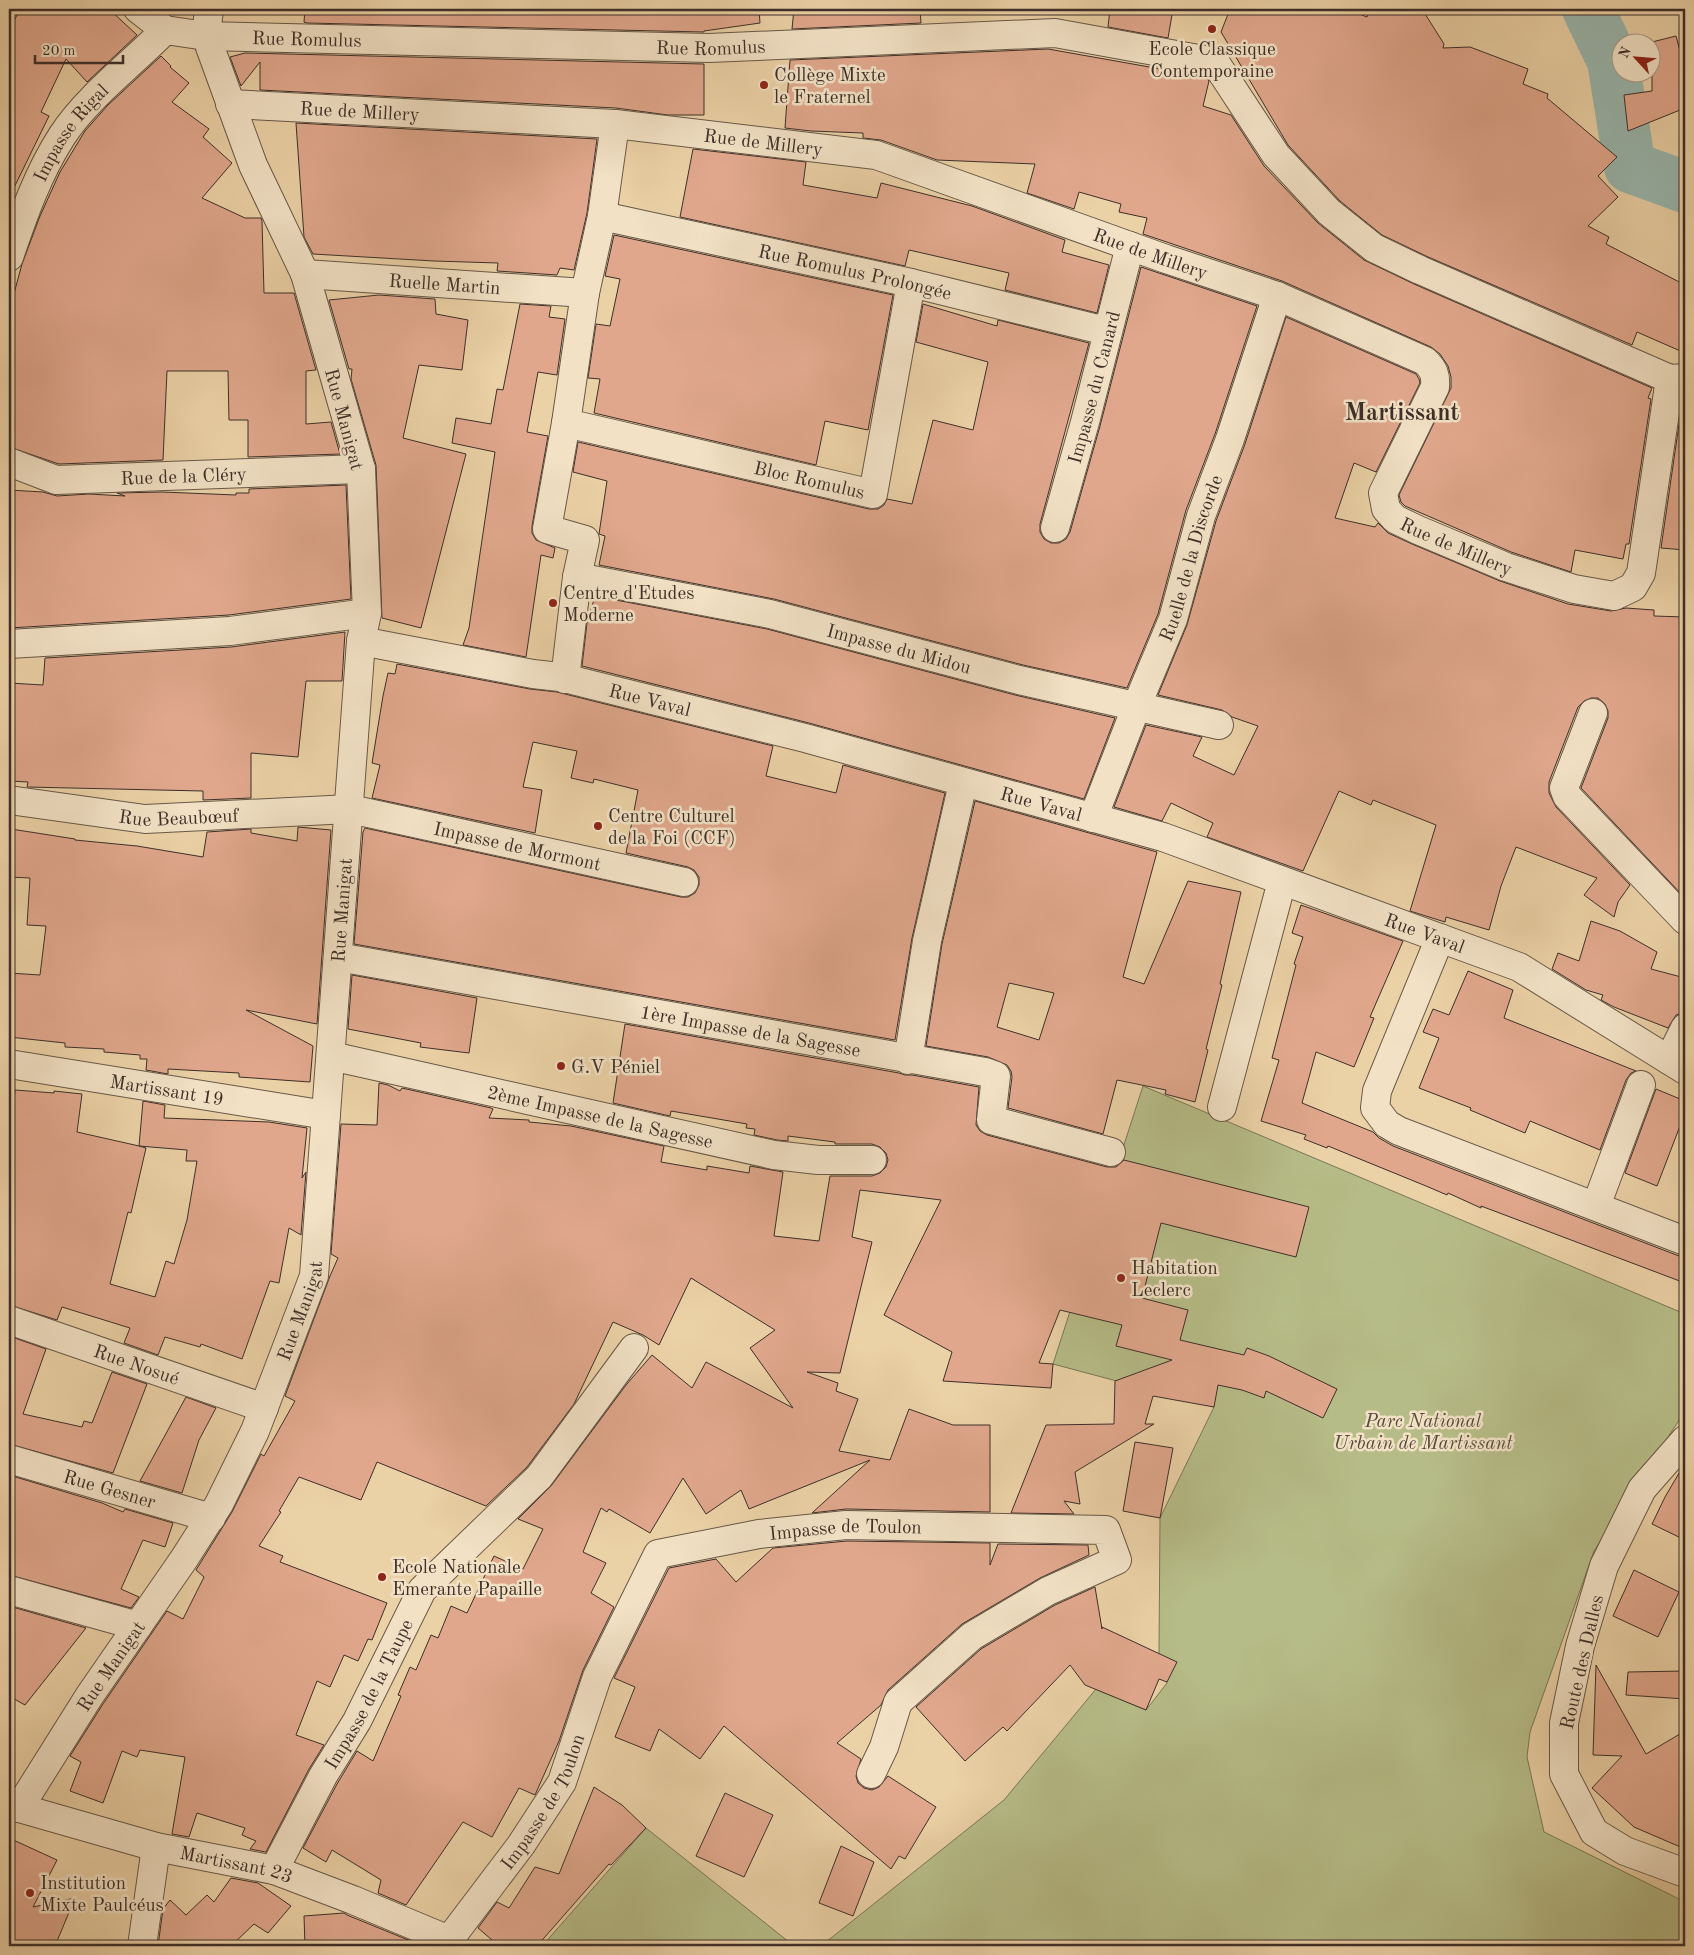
<svg xmlns="http://www.w3.org/2000/svg" width="1694" height="1955" font-family="'Old Standard TT',serif">
<rect width="100%" height="100%" fill="#ebd1a6"/>
<filter id="stains"><feTurbulence type="fractalNoise" baseFrequency=".004" numOctaves="4"/><feColorMatrix values="0 0 0 0 .2 0 0 0 0 .09 0 0 0 0 .02 0 0 0 .5 -.17"/></filter>
<radialGradient id="worn" r=".72"><stop offset=".6" stop-color="#630" stop-opacity="0"/><stop offset="1" stop-color="#630" stop-opacity=".3"/></radialGradient>
<!-- green -->
<path fill="#b6bc87" stroke="#7a7658" d="M1143,1086L1685,1314V1411L1594,1551L1530,1732L1527,1757L1544,1832L1685,1902V1946H821L1004,1800L1096,1689L1146,1710L1167,1683L1159,1653L1160,1518L1214,1407L1053,1364Z
M646,1828L794,1946H542Z"/>
<g fill="none" stroke-linecap="round" stroke-linejoin="round">
<!-- river -->
<path stroke="#99b6ad" stroke-width="52" d="M1588,9L1613,61L1630,167L1685,187"/>
</g>
<!-- building -->
<path fill="#e0a78c" stroke="#3d2f29" fill-rule="evenodd" d="M20,9H109L137,35L87,82L66,59L41,112L49,116L9,198V31Z
M305,9H759L760,23L704,31V32L307,23L304,22Z
M794,9H920L921,23L792,29Z
M1110,9H1173L1168,38L1108,27Z
M1230,9H1346L1367,17L1370,9H1422L1444,44L1443,48L1470,47L1528,69L1523,84L1548,94L1547,98L1617,157L1598,176L1618,197L1588,226L1609,237L1606,244L1685,285V353L1637,332L1632,345L1426,256L1382,235L1340,201L1288,145L1221,32Z
M1676,36L1680,51L1685,49V108L1628,131L1624,95L1652,91V42Z
M1048,49L1206,77L1209,81L1203,106L1231,115L1264,166L1318,223L1364,260L1414,284L1652,388L1648,398L1651,399L1629,544H1626L1623,559L1575,550L1571,572L1511,552L1405,506L1401,502L1399,495L1451,388V377L1448,366L1440,354L1431,347L1282,281L1143,234L1147,218L1119,212L1121,204L1079,192L1074,209L1027,193L1035,164L937,160L881,140L863,138V133L811,131L785,128L790,60Z
M245,53L704,64V115H668L616,108L260,90V62L241,86L230,57Z
M161,56L171,66L170,67L189,83L172,102L209,129L203,137L232,163L202,198L245,218H261L262,221L264,293H294L316,370L306,371V424L331,422L340,454L248,457V420H229L228,371H167L163,460L59,464L9,447V312L22,264L40,216L60,172L85,131L108,105Z
M296,123L597,139L587,213L574,270L560,268L557,275L497,271L498,263L434,261L313,254L304,237Z
M693,149L806,162L803,185L877,198L881,183L972,206L1065,240L1062,252L1109,265L1097,313L1005,290L1009,273L931,255L909,250L905,266L680,217Z
M614,235L893,295L868,430L825,421L816,465L594,413L600,379L588,378L596,324L610,326L620,279L605,276Z
M1141,267L1257,306L1215,434L1186,510L1158,614L1127,688L1023,665L774,599L599,565L605,536L599,534L607,481L573,472L578,442L869,509H878L884,505L887,499L912,504L933,420L973,430L988,362L916,342L923,304L997,326L998,320L1089,343L1040,524V532L1044,539L1051,543H1059L1066,539L1070,532L1100,426Z
M379,295L435,299L436,314L468,320L462,370L419,365L403,438L466,454L421,628L382,618L376,465L351,379L352,369H349L329,300Z
M520,304L551,306L549,317L565,319L557,375L538,372L527,432L548,436L532,526V533L536,540L555,548L553,558L541,555L526,657L463,645L469,628L495,452L452,443L456,418L491,424L497,389L503,390Z
M1286,317L1416,374L1419,379L1420,383L1376,472L1354,463L1335,518L1375,527L1378,523L1388,533L1412,544L1500,581L1568,604L1611,611L1626,608L1654,610V616L1685,617V898L1581,788L1608,718V711L1605,704L1598,698H1591L1584,701L1578,707L1549,782V793L1556,807L1630,885L1618,902L1614,917L1584,895L1597,878L1516,847L1501,886L1489,930L1446,917L1445,922L1410,911L1436,825L1373,800L1371,805L1339,791L1303,871L1207,837L1213,823L1171,803L1162,821L1114,807L1146,725L1202,737L1193,756L1234,775L1258,726L1232,717L1222,710L1158,695L1187,625L1216,521L1245,444Z
M1682,404L1685,405V550L1661,548Z
M346,485L351,599L229,615L9,628V490L43,492L57,496L89,494L125,496L117,493L162,492L236,495V493H249V489Z
M595,596L767,629L1015,695L1115,718L1084,799L809,723L582,666L587,623Z
M345,632L342,681H306L298,757L251,753V798L203,800V791L27,787L28,782L9,781V683L43,685L45,658L231,647Z
M397,664L530,689L557,692L773,746L766,776L836,793L843,765L945,793L912,938L895,1040L354,944L363,832L365,828L681,897H688L695,893L699,885V877L694,870L688,867L626,853L638,790L594,779L593,783L571,778L577,751L533,742L523,787L542,790L535,833L372,798L380,765L372,763L383,696L388,673L395,674Z
M975,801L1157,852L1123,977L1144,984L1188,881L1241,892L1220,984L1222,985L1206,1049L1208,1050L1195,1102L1165,1094L1166,1090L1117,1080L1103,1134L1008,1108L1012,1077L1011,1071L1007,1065L988,1057L926,1046L942,944ZM1009,983L1054,993L1039,1040L997,1027Z
M298,827L331,830L317,1024L246,1010L313,1046L310,1082L239,1077V1073L168,1069V1074L146,1070L147,1059H140V1055L104,1052V1049L65,1047V1043L9,1037V973L40,975L46,926L27,925L30,878L9,877L11,829L75,839V840L137,846L203,857L207,832L251,829V833L297,841Z
M1301,905L1403,941L1370,1017L1374,1018L1354,1067L1316,1052L1302,1103L1373,1132L1379,1138L1393,1146L1679,1256H1685V1283L1481,1206V1208L1448,1193L1447,1195L1426,1186L1328,1146L1327,1148L1304,1139L1306,1135L1261,1121L1279,1060L1272,1058L1296,965L1294,964L1303,937L1292,933Z
M1591,921L1620,931L1657,952L1651,969L1685,978V1004L1682,1013L1676,1015L1668,1028L1614,1007L1601,1000L1603,995L1586,990L1552,969L1558,953L1579,961Z
M1468,971L1513,990L1504,1018L1636,1071L1631,1073L1626,1080L1600,1150L1530,1121L1525,1133L1470,1110L1471,1108L1419,1088L1439,1038L1423,1032L1433,1009L1449,1015Z
M352,975L477,998L469,1053L420,1047L421,1043L348,1029Z
M625,1024L899,1073L905,1075H912L979,1087L976,1125L980,1131L987,1135L1107,1167H1116L1124,1160L1309,1207L1296,1257L1161,1223L1142,1298L1188,1310L1180,1340L1244,1355L1247,1348L1269,1356L1337,1389L1323,1418L1266,1391L1264,1398L1242,1390L1218,1385L1214,1407L1153,1396L1145,1424H1154L1075,1472L1080,1504L1064,1501L1074,1514L1011,1513L1046,1425L1114,1424L1115,1381L1172,1360L1116,1346L1122,1325L1060,1310L1039,1363L1053,1364L1051,1388L943,1381L952,1352L884,1315L941,1200L860,1190L852,1237L872,1242L840,1373L807,1372L838,1383L836,1391L858,1399L839,1451L890,1460L909,1409L953,1425H990V1512L846,1509L812,1513L870,1460L749,1509L741,1490L706,1514L683,1478L650,1533L609,1509L607,1512L601,1508L583,1552L606,1563L591,1593L614,1607L583,1670L559,1741L535,1795L519,1788L492,1837L463,1822L406,1905L378,1893L381,1880L332,1850L326,1862L303,1848L337,1784L357,1751L373,1761L401,1696L398,1695L410,1667L416,1670L431,1635L438,1638L451,1606L467,1613L494,1556L523,1569L543,1529L518,1519L551,1486L626,1385L652,1355L692,1388L706,1362L793,1408L750,1348L775,1330L691,1278L659,1345L643,1335L613,1322L574,1404L527,1467L486,1506L377,1462L361,1500L299,1477L279,1511L281,1512L259,1546L283,1556L280,1562L387,1603L372,1640L368,1639L358,1661L344,1655L330,1687L317,1681L296,1735L324,1745L309,1769L266,1852L250,1849L256,1841L242,1835L245,1828L197,1813L189,1837L172,1834L185,1757L140,1750L137,1757L122,1751L103,1803L70,1791L81,1762L70,1756L103,1704L167,1611L183,1619L204,1577L196,1570L232,1512L261,1454L264,1456L295,1401L285,1396L330,1276L338,1258L331,1254L341,1124L377,1125L379,1083L388,1085L400,1091L402,1088L491,1108L493,1109L489,1118L529,1120V1122L571,1126L664,1146L661,1162L707,1170V1166L749,1173L750,1166L783,1172L774,1236L819,1241L830,1176H872L880,1173L886,1167L888,1160L886,1153L880,1147L872,1144H835V1142L788,1136V1141L777,1140L754,1135L755,1129L746,1128L747,1124L671,1111L670,1116L613,1103Z
M1656,1089L1685,1101V1113L1657,1186L1625,1173Z
M15,1090L54,1093V1091L82,1094L77,1132L139,1146L143,1101L165,1105L164,1118L269,1122L307,1128L302,1178L306,1172L301,1235L289,1228L279,1283L270,1281L242,1359L201,1344L200,1347L165,1337L158,1355L124,1343L130,1328L62,1307L57,1320L9,1305V1156ZM139,1146L187,1150L186,1161H197L187,1220L174,1264L166,1261L155,1297L110,1284L128,1212L131,1213L146,1148Z
M9,1336L46,1349L23,1414L82,1427L84,1421L92,1423L112,1372L147,1384L113,1473L9,1444Z
M186,1397L216,1408L199,1440L182,1493L140,1481Z
M1135,1442L1173,1448L1160,1518L1123,1511Z
M1685,1463V1540L1652,1524L1665,1497Z
M9,1475L102,1503L123,1512L125,1509L173,1523L165,1547L143,1540L121,1589L139,1597L131,1608L9,1575Z
M847,1541L990,1543V1565L998,1544L1088,1545L1089,1555L1040,1578L962,1624L888,1690L881,1705L837,1743L861,1759L856,1776L858,1783L864,1788L872,1790L879,1787L888,1776L936,1807L905,1859L899,1856L891,1869L724,1726L700,1759L659,1729L650,1751L615,1737L635,1687L614,1678L669,1568L716,1559L736,1582L773,1548Z
M1634,1570L1679,1592L1658,1637L1613,1616Z
M1095,1587L1102,1629V1627L1177,1662L1167,1682L1159,1679L1146,1710L1085,1685L1070,1665L1007,1731L1003,1727L965,1761L916,1707L981,1649L1055,1605Z
M9,1606L86,1628L25,1705L9,1696Z
M1596,1665L1646,1754L1685,1731V1849L1634,1827L1592,1788L1622,1756L1593,1755Z
M1685,1671V1699L1626,1695L1628,1672Z
M594,1787L622,1805L646,1828L611,1865L609,1864L537,1946H499L478,1928L497,1902L509,1908L535,1867L559,1874Z
M725,1793L773,1815L744,1877L696,1856Z
M9,1838L57,1860L33,1907L75,1898L55,1946H9Z
M841,1846L874,1862L853,1916L819,1903Z
M231,1878L258,1883L291,1906L268,1933L254,1924L231,1946H158L163,1909L170,1900L186,1915L207,1895L214,1902Z
M344,1913L347,1915L423,1946H305L304,1916Z"/>
<g fill="none" stroke-linecap="round" stroke-linejoin="round">
<!-- street casing -->
<g stroke="#685848" stroke-width="30">
<g id="street">
<path id="s1" d="M209,9L206,36L709,48L1055,33L1215,62L1276,155L1329,212L1374,248L1420,270L1670,379L1685,378"/>
<path id="s2" d="M230,104L615,124L876,155L1166,259L1277,296L1425,361C1434,370 1436,375 1435,387L1383,493L1386,509L1395,519L1418,530L1506,567L1574,589L1614,596L1633,587L1641,573L1670,379"/>
<path id="s3" d="M602,216L911,283L1094,328L1108,329"/>
<path id="s4" d="M9,257C23,216 38,173 62,136C87,97 133,63 165,30"/>
<path id="s5" d="M305,274L585,293"/>
<path id="s6" d="M566,423L873,494L911,283"/>
<path id="s7" d="M9,462L56,480L361,469"/>
<path id="s8" d="M1055,528L1085,422L1130,246"/>
<path id="s9" d="M577,577L770,614L1019,680L1219,725"/>
<path id="s10" d="M361,641L533,674L560,677L805,738L1163,837L1519,967L1685,1070"/>
<path d="M9,644L230,631L367,613"/>
<path d="M565,679L577,577L585,540L547,529L566,423L585,293L602,216L615,124"/>
<path d="M1593,713L1564,788L1567,796L1685,920"/>
<path id="s11" d="M9,800L145,819L350,809L684,882"/>
<path id="s12" d="M1093,818L1137,705L1173,619L1201,516L1230,439L1277,296"/>
<path d="M1440,938L1377,1091L1375,1108L1387,1124L1399,1131L1685,1241"/>
<path id="s13" d="M338,957L985,1072L996,1076L991,1120L1111,1152"/>
<path id="s14" d="M331,1056L774,1155L818,1160H872"/>
<path d="M908,1060L927,941L963,783"/>
<path d="M1669,1060L1685,1028"/>
<path id="s15" d="M9,1064L326,1115"/>
<path d="M1222,1107L1282,881"/>
<path d="M1596,1206L1641,1085"/>
<path id="s16" d="M9,1320L264,1408"/>
<path d="M1685,1440L1642,1489L1604,1566L1580,1646L1564,1723V1774L1594,1832L1625,1851L1685,1873"/>
<path id="s17" d="M9,1459L211,1518"/>
<path d="M9,1590L138,1626"/>
<path id="s18" d="M9,1805L156,1847L274,1870L353,1900L449,1940L455,1946"/>
<path id="s19" d="M19,1808L90,1695L184,1559L219,1504L255,1431L314,1276L361,641L367,613L361,469L305,274L253,165L206,36L165,30L138,9"/>
<path id="s20" d="M274,1870L323,1776L357,1721L422,1590L539,1477L634,1348"/>
<path id="s21" d="M449,1940L521,1845L562,1782L597,1677L658,1554L759,1534L846,1525L1106,1530L1117,1560L1048,1591L972,1636L898,1702L884,1747L871,1774"/>
<path d="M142,1946L156,1847"/>
</g>
</g>
<!-- street -->
<use href="#street" stroke="#f2e1c5" stroke-width="28"/>
</g>
<!-- markers -->
<g fill="#8f2418" stroke="#f2e1c5" stroke-width="2">
<circle cx="1212" cy="29" r="5"/>
<circle cx="764" cy="85" r="5"/>
<circle cx="553" cy="603" r="5"/>
<circle cx="598" cy="826" r="5"/>
<circle cx="561" cy="1066" r="5"/>
<circle cx="1121" cy="1278" r="5"/>
<circle cx="382" cy="1577" r="5"/>
<circle cx="30" cy="1893" r="5"/>
</g>
<g text-anchor="middle" stroke-width="5" stroke-linejoin="round" paint-order="stroke">
<!-- street labels -->
<g font-size="19" fill="#3d2f29" stroke="#f2e1c5">
<text dy="7" stroke="none"><textPath href="#s1" startOffset="128">Rue Romulus</textPath></text>
<text dy="7" stroke="none"><textPath href="#s1" startOffset="532">Rue Romulus</textPath></text>
<text dy="7" stroke="none"><textPath href="#s2" startOffset="130">Rue de Millery</textPath></text>
<text dy="7" stroke="none"><textPath href="#s4" startOffset="140">Impasse Rigal</textPath></text>
<text dy="7" stroke="none"><textPath href="#s2" startOffset="535">Rue de Millery</textPath></text>
<text dy="7" stroke="none"><textPath href="#s2" startOffset="940">Rue de Millery</textPath></text>
<text dy="7" stroke="none"><textPath href="#s3" startOffset="259">Rue Romulus Prolongée</textPath></text>
<text dy="7" stroke="none"><textPath href="#s5" startOffset="140">Ruelle Martin</textPath></text>
<text dy="7" stroke="none"><textPath href="#s8" startOffset="146">Impasse du Canard</textPath></text>
<text transform="translate(345 419) rotate(75)" y="7">Rue Manigat</text>
<text dy="7" stroke="none"><textPath href="#s7" startOffset="178">Rue de la Cléry</textPath></text>
<text dy="7" stroke="none"><textPath href="#s6" startOffset="250">Bloc Romulus</textPath></text>
<text dy="7" stroke="none"><textPath href="#s2" startOffset="1479">Rue de Millery</textPath></text>
<text dy="7" stroke="none"><textPath href="#s12" startOffset="278">Ruelle de la Discorde</textPath></text>
<text dy="7" stroke="none"><textPath href="#s9" startOffset="330">Impasse du Midou</textPath></text>
<text dy="7" stroke="none"><textPath href="#s10" startOffset="295">Rue Vaval</textPath></text>
<text dy="7" stroke="none"><textPath href="#s10" startOffset="700">Rue Vaval</textPath></text>
<text dy="7" stroke="none"><textPath href="#s11" startOffset="171">Rue Beaubœuf</textPath></text>
<text dy="7" stroke="none"><textPath href="#s11" startOffset="514">Impasse de Mormont</textPath></text>
<text dy="7" stroke="none"><textPath href="#s19" startOffset="978">Rue Manigat</textPath></text>
<text dy="7" stroke="none"><textPath href="#s10" startOffset="1105">Rue Vaval</textPath></text>
<text dy="7" stroke="none"><textPath href="#s13" startOffset="419">1ère Impasse de la Sagesse</textPath></text>
<text dy="7" stroke="none"><textPath href="#s15" startOffset="160">Martissant 19</textPath></text>
<text dy="7" stroke="none"><textPath href="#s14" startOffset="276">2ème Impasse de la Sagesse</textPath></text>
<text dy="7" stroke="none"><textPath href="#s19" startOffset="574">Rue Manigat</textPath></text>
<text dy="7" stroke="none"><textPath href="#s16" startOffset="135">Rue Nosué</textPath></text>
<text dy="7" stroke="none"><textPath href="#s17" startOffset="105">Rue Gesner</textPath></text>
<text dy="7" stroke="none"><textPath href="#s21" startOffset="632">Impasse de Toulon</textPath></text>
<text transform="translate(1581 1662) rotate(-77)" y="7">Route des Dalles</text>
<text dy="7" stroke="none"><textPath href="#s19" startOffset="169">Rue Manigat</textPath></text>
<text dy="7" stroke="none"><textPath href="#s20" startOffset="200">Impasse de la Taupe</textPath></text>
<text dy="7" stroke="none"><textPath href="#s21" startOffset="168">Impasse de Toulon</textPath></text>
<text dy="7" stroke="none"><textPath href="#s18" startOffset="235">Martissant 23</textPath></text>
</g>
<!-- poi labels -->
<g font-size="19" fill="#3d2f29" stroke="#f2e1c5" text-anchor="start">
<text x="1212" y="55" text-anchor="middle">Ecole Classique<tspan x="1212" dy="22">Contemporaine</tspan></text>
<text x="774" y="81">Collège Mixte<tspan x="774" dy="22">le Fraternel</tspan></text>
<text x="563" y="599">Centre d'Etudes<tspan x="563" dy="22">Moderne</tspan></text>
<text x="608" y="822">Centre Culturel<tspan x="608" dy="22">de la Foi (CCF)</tspan></text>
<text x="571" y="1073">G.V Péniel</text>
<text x="1131" y="1274">Habitation<tspan x="1131" dy="22">Leclerc</tspan></text>
<text x="392" y="1573">Ecole Nationale<tspan x="392" dy="22">Emerante Papaille</tspan></text>
<text x="40" y="1889">Institution<tspan x="40" dy="22">Mixte Paulcéus</tspan></text>
</g>
<!-- park labels -->
<g font-size="19" font-style="italic" fill="#554b3c" stroke="#f2e1c5">
<text x="1423" y="1427">Parc National<tspan x="1423" dy="22">Urbain de Martissant</tspan></text>
</g>
<!-- district labels -->
<g font-size="24" font-weight="bold" fill="#3d2f29" stroke="#f2e1c5">
<text x="1402" y="420">Martissant</text>
</g>
</g>
<!-- margin -->
<rect width="1694" height="1955" fill="none" stroke="#ebd1a6" stroke-width="30"/>
<rect x="10" y="10" width="1674" height="1935" fill="none" stroke="#3d2f29" stroke-width="2.5"/>
<rect x="15" y="15" width="1664" height="1925" fill="none" stroke="#3d2f29"/>
<!-- north arrow -->
<g transform="translate(1636 58) rotate(296)"><circle r="24" fill="#f2e1c5" stroke="#aa9a87"/>
<path d="M0-4L9 19L0 12L-9 19Z" fill="#8f2418"/>
<text y="-8" font-size="14" font-weight="bold" text-anchor="middle" fill="#3d2f29">N</text>
</g>
<!-- scale -->
<path d="M35 55v8h88v-8" fill="none" stroke="#3d2f29" stroke-width="2.5"/>
<text x="42" y="55" font-size="15" fill="#3d2f29" stroke="#f2e1c5" stroke-width="4" paint-order="stroke">20 m</text>
<rect width="100%" height="100%" filter="url(#stains)"/>
<rect width="100%" height="100%" fill="url(#worn)"/>
</svg>
